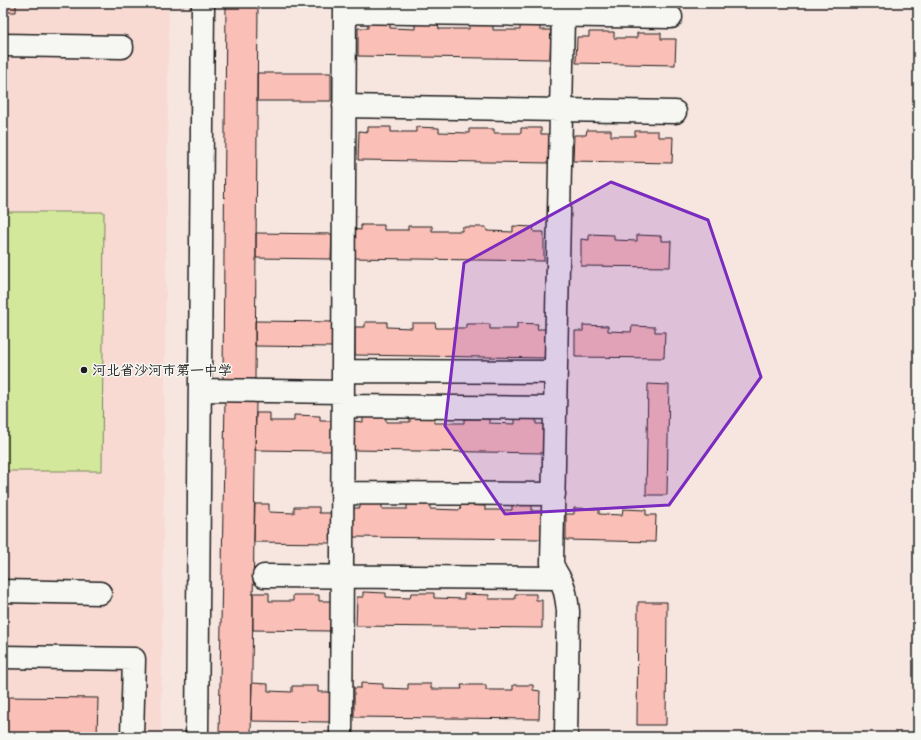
<svg xmlns="http://www.w3.org/2000/svg" width="921" height="740" font-family="Caveat,'LXGW WenKai TC',sans-serif">
<rect width="100%" height="100%" fill="#f7e6e0"/>
<filter id="ink" filterUnits="userSpaceOnUse"><feTurbulence type="fractalNoise" baseFrequency=".025" numOctaves="2"/><feDisplacementMap in="SourceGraphic" scale="8" xChannelSelector="R" yChannelSelector="G"/><feConvolveMatrix kernelMatrix="1 2 1 2 8 2 1 2 1" color-interpolation-filters="sRGB"/></filter>
<g filter="url(#ink)">
<!-- built -->
<path fill="#f8dad3" d="M3,3H169L161,737H3Z"/>
<!-- grass -->
<path fill="#d4e89c" stroke="#78825c" d="M3,212H104L102,471H3Z"/>
<!-- building -->
<path fill="#fabfb6" stroke="#1c1c1c" d="M3,3H16V12H3Z
M226,3H258L255,379H223Z
M368,23H390V28L415,29V24H438L439,29H469V25H493V30H520V24L540,25V30H551L550,59L358,56V28H368Z
M589,32H614V38H637V33H661V39H676L675,65L576,63L577,37H589Z
M257,73H331V101H257Z
M368,127H391V132H416V127L439,128V132L469,133V129H494V133H521V128H541V134H551V163L358,160L359,131L368,132Z
M587,130H611V136H635V131H658V137H673L672,163L573,161L574,135H586Z
M361,225H384V230H408V226H432V231H462V227H486L487,231L513,232V226L533,227L534,232H544V261L351,258V229L361,230Z
M256,233L332,234L331,259L256,258Z
M589,234L614,235V240L637,241V235L661,236V241H671L670,267L581,266V239L589,240Z
M255,321L335,322L334,347L255,346Z
M365,322H387V327L412,328V323H435L436,328H466V324H490V329H517V323L538,324L537,329H548L547,358L355,355V327H365Z
M583,325L608,326V331L631,332L632,326L655,327V332H665L664,358L575,357V331H583Z
M648,384L669,385L667,495H646Z
M225,399L256,400L251,737H219Z
M256,413H270V421H294V415L320,416V421H332L331,451L255,450Z
M363,417H386V422H410V417L434,418V423H464V419H489V423L515,424V418H536V424H546V453L353,450V421L363,422Z
M360,503L382,504V509H407V504H430V509L460,510L461,505L485,506V510H512V505H532V511H543L542,539L353,537V508H360Z
M255,504H269V512L294,513V507H319V513H331V543L254,542Z
M574,508L599,509V514L622,515L623,509L646,510V515H656L655,542L566,540V514H574Z
M363,592L386,593V597L410,598L411,593H434V598L464,599V594L489,595V599H515V594H536V600H542V628L356,626L357,597H363Z
M253,593H269V601H293V595H319V601H331V631L253,630Z
M638,602H667L666,725H637Z
M252,683L268,684V691L292,692V686H318V692H330V722L251,721Z
M361,683L383,684V688L408,689V684H431V689H462L461,685H486V690H513V685H533V690L540,691L539,719L354,717V688H361Z
M3,697L98,698L97,737H3Z"/>
<g fill="none" stroke-linecap="round" stroke-linejoin="round">
<!-- minor casing -->
<g stroke="#1c1c1c" stroke-width="25">
<path id="minor" d="M345,12L671,17
M563,15L552,563C554,571 559,576 562,583C566,592 567,601 568,611L566,737
M3,45L122,47
M344,106L675,112
M343,371L556,372
M200,390L343,392
M343,406L555,408
M342,493L554,494
M264,576L559,578
M3,591L100,593
M3,657L134,659L132,737
M197,737L203,3
M341,737L345,3"/>
</g>
<!-- minor -->
<use href="#minor" stroke="#f6f6f2" stroke-width="22"/>
</g>
</g>
<!-- marked area -->
<path fill="#7b2cbf" fill-opacity="0.2" stroke="#7b2cbf" stroke-width="3" stroke-linejoin="round" d="M611,182L708,220L761,377L669,505L505,514L445,426L464,263Z"/>
<!-- markers -->
<circle fill="#1c1c1c" stroke="#f6f6f2" stroke-width="1.5" cx="84" cy="370" r="4"/>
<g text-anchor="middle" stroke-width="3" stroke-linejoin="round" paint-order="stroke">
<!-- poi labels -->
<g font-size="14" fill="#1c1c1c" stroke="#f6f6f2" text-anchor="start">
<text x="92" y="375">河北省沙河市第一中学</text>
</g>
</g>
<!-- margin -->
<rect width="921" height="740" fill="none" stroke="#f6f6f2" stroke-width="16"/>
<rect x="8" y="8" width="905" height="724" fill="none" stroke="#1c1c1c" stroke-width="1.5" filter="url(#ink)"/>
</svg>
